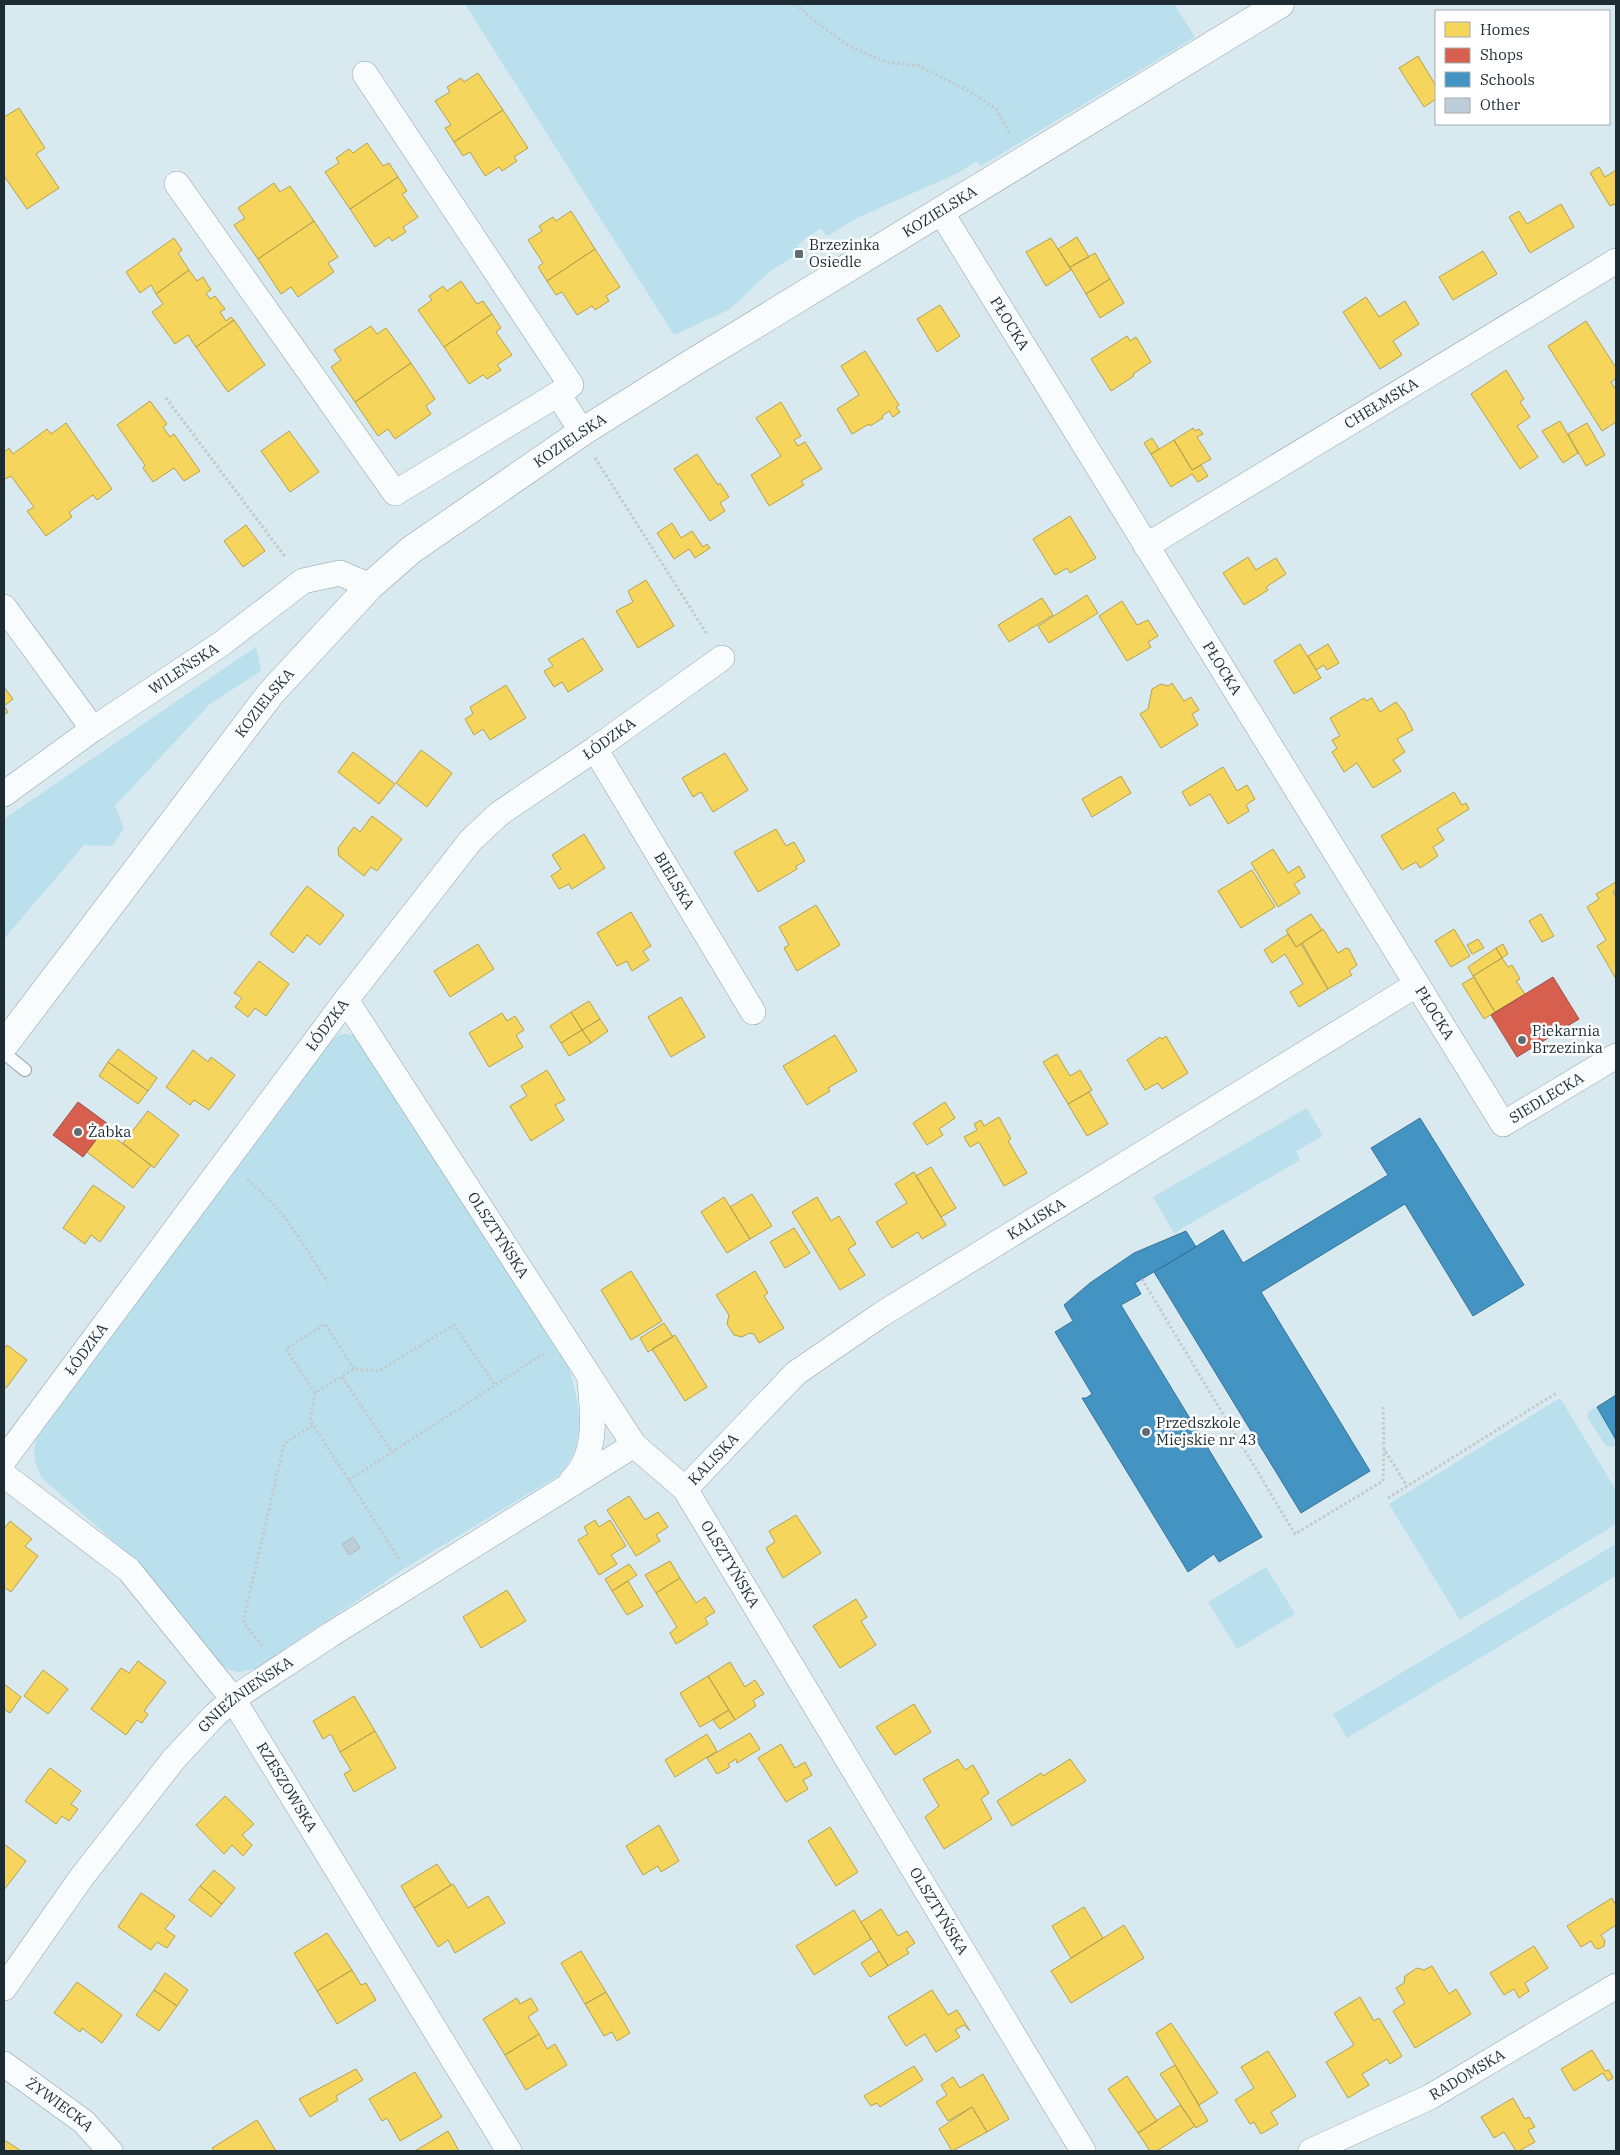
<svg xmlns="http://www.w3.org/2000/svg" width="1620" height="2155" font-family="'IBM Plex Serif',serif">
<rect width="100%" height="100%" fill="#d8e9f0"/>
<!-- green -->
<path fill="#badfed" d="M465,4H1174L1195,37L981,166L976,161L958,173L859,217L827,236L821,228L797,245L802,251L769,272L730,309L674,335Z
M256,647L261,671L210,704L115,806L124,828L112,846L84,845L4,939V819Z
M345,1034L354,1035L361,1042L569,1369C581,1407 587,1446 558,1476L405,1568L257,1668L240,1672L229,1670L222,1666L136,1561L43,1479C33,1463 31,1448 40,1432L332,1040L339,1035Z
M1307,1108L1323,1136L1296,1151L1300,1160L1174,1233L1153,1197Z
M1560,1398L1616,1490V1524L1460,1620L1389,1504Z
M1597,1407L1616,1440V1444L1612,1447L1606,1446L1587,1417L1589,1411Z
M1616,1544V1576L1347,1738L1333,1714Z
M1266,1567L1295,1614L1237,1649L1208,1602Z"/>
<!-- homes -->
<path fill="#f6d55c" stroke="#b5a24f" d="M1418,56L1436,86V99L1424,107L1399,68Z
M478,73L503,110L454,142L445,128L451,125L435,101L450,92L447,87L461,78L464,82Z
M19,108L45,148L36,154L59,188L27,209L4,176V117Z
M503,110L528,148L514,157L517,161L502,171L499,167L485,176L470,152L463,156L454,142Z
M367,143L383,166L389,163L398,177L350,209L325,172L339,163L336,158L349,149L353,153Z
M1599,167L1605,177L1616,170V206L1615,204L1610,206L1590,173Z
M398,177L407,191L402,194L418,217L403,227L406,232L392,241L389,237L375,247L350,209Z
M274,183L280,192L290,186L314,221L258,259L234,225L245,218L238,208Z
M1561,204L1574,227L1530,253L1509,217L1519,211L1527,224Z
M571,211L595,249L547,281L538,267L543,263L528,240L542,231L539,226L553,217L556,221Z
M314,221L338,257L328,263L334,272L298,297L291,287L281,294L258,259Z
M1077,237L1089,257L1070,267L1058,249Z
M174,238L182,250L178,253L189,270L156,294L151,285L140,293L126,272Z
M1051,238L1071,270L1046,286L1026,252Z
M595,249L620,287L606,296L609,301L595,310L592,306L577,315L562,292L556,295L547,281Z
M1483,251L1497,274L1453,300L1439,277Z
M1095,253L1110,279L1086,294L1070,267Z
M189,270L197,281L203,277L211,290L206,293L210,299L215,296L225,309L220,312L226,321L231,317L234,320L196,347L188,335L175,344L152,312L163,304L156,294Z
M1110,279L1124,303L1100,318L1086,294Z
M461,281L477,304L483,301L492,314L444,347L418,310L432,300L429,296L443,286L447,291Z
M1366,297L1379,317L1405,301L1419,324L1393,341L1402,355L1380,369L1343,312Z
M940,305L960,336L937,352L917,319Z
M492,314L501,328L496,332L512,355L497,365L501,370L487,379L483,375L469,384L444,347Z
M234,320L265,365L228,392L196,347Z
M1586,321L1616,368V378L1611,382L1616,390V422L1602,431L1548,346Z
M371,326L377,334L386,328L411,363L355,402L331,367L341,360L334,350Z
M1127,336L1130,341L1136,337L1151,362L1133,374L1134,376L1111,391L1091,359Z
M865,351L899,405L896,407L900,412L893,417L889,411L882,416L883,418L870,426L869,424L852,434L837,409L859,395L841,366Z
M411,363L435,399L426,406L431,414L395,439L388,429L378,436L355,402Z
M1506,370L1524,399L1520,402L1530,417L1517,426L1538,457L1520,469L1471,394Z
M150,401L167,424L163,427L170,437L174,434L200,471L184,481L174,468L153,482L143,468L145,465L117,425Z
M781,402L801,436L794,440L798,446L805,442L822,469L801,481L804,485L769,506L751,475L781,456L756,418Z
M1560,421L1578,453L1563,463L1542,431Z
M66,423L112,489L97,500L93,495L69,512L72,517L46,536L27,511L34,507L11,476L5,479L4,477V452L9,448L13,454L47,429L51,434Z
M1587,423L1605,455L1586,466L1568,434Z
M1193,428L1195,431L1199,429L1203,434L1197,437L1211,459L1192,470L1174,440Z
M289,431L319,472L290,492L261,451Z
M1152,438L1159,449L1151,454L1144,443Z
M1174,440L1192,470L1201,465L1208,476L1198,482L1192,474L1171,487L1151,454Z
M697,454L718,485L720,483L729,497L720,503L725,511L710,521L674,469Z
M1070,516L1096,558L1070,573L1067,568L1055,575L1033,539Z
M672,523L681,538L692,531L703,547L707,544L710,548L695,558L689,549L674,559L657,533Z
M246,525L265,551L243,567L224,541Z
M1248,557L1256,570L1276,558L1286,574L1266,587L1268,590L1244,605L1223,573Z
M646,580L674,626L638,648L616,611L633,602L628,591Z
M1087,595L1098,613L1049,643L1038,626Z
M1042,598L1053,615L1009,642L998,625Z
M1122,601L1137,625L1148,620L1158,636L1148,642L1151,647L1127,661L1099,616Z
M583,638L603,670L568,692L562,682L554,687L544,671L553,666L548,659Z
M1300,644L1321,678L1294,694L1274,661Z
M1328,644L1339,663L1327,670L1324,665L1316,670L1308,656Z
M1172,683L1184,701L1191,697L1199,710L1192,714L1198,725L1161,748L1140,714L1148,709L1152,689L1161,684L1168,686Z
M506,685L526,718L490,740L483,729L474,735L465,719L473,714L470,707Z
M4,687L13,699L4,706L8,712L4,715Z
M1364,698L1366,701L1372,698L1380,712L1396,702L1404,712L1413,730L1397,739L1405,752L1393,760L1401,771L1373,788L1357,763L1344,772L1332,752L1337,748L1332,740L1340,736L1330,718Z
M421,750L452,773L427,807L396,783Z
M353,752L395,784L379,804L338,772Z
M725,753L748,790L713,812L701,792L693,797L682,778Z
M1223,767L1237,791L1247,785L1255,799L1246,805L1249,811L1228,824L1210,794L1190,806L1182,792Z
M1121,776L1131,793L1092,817L1082,799Z
M1454,792L1462,805L1466,803L1469,809L1437,829L1444,840L1433,847L1438,856L1420,868L1416,862L1402,870L1381,836Z
M372,816L402,839L377,871L371,867L364,876L339,856L338,848L354,827L360,832Z
M776,829L786,846L794,842L805,861L796,866L797,869L758,892L734,852Z
M584,834L605,868L572,889L569,884L559,889L551,876L561,869L552,855Z
M1273,849L1288,873L1299,866L1305,877L1294,884L1300,893L1278,907L1251,863Z
M1252,870L1275,907L1241,928L1218,891Z
M1616,882V890L1613,892L1616,897V979L1597,946L1606,940L1587,907L1599,899L1596,894Z
M307,886L344,915L320,945L307,935L293,953L270,934Z
M816,905L840,945L797,971L784,948L789,945L779,927Z
M631,912L651,946L643,951L649,960L632,971L627,961L617,966L597,933Z
M1311,914L1322,930L1296,947L1286,930Z
M1541,914L1554,936L1542,942L1529,921Z
M1323,929L1338,953L1346,948L1349,949L1357,965L1349,971L1352,975L1328,989L1302,943Z
M1454,929L1470,956L1451,967L1435,941Z
M1288,934L1296,947L1301,944L1328,989L1299,1007L1290,992L1303,984L1285,954L1272,963L1264,950Z
M1478,939L1484,948L1472,954L1467,945Z
M478,944L494,969L450,997L434,971Z
M1503,944L1508,954L1502,958L1496,948Z
M1496,948L1502,958L1473,976L1468,967Z
M1502,958L1508,967L1512,965L1520,979L1516,981L1525,994L1495,1012L1473,976Z
M259,961L289,984L266,1016L255,1008L248,1017L235,1007L242,998L234,993Z
M1474,977L1495,1012L1484,1019L1462,984Z
M681,997L705,1037L671,1057L648,1017Z
M589,1001L600,1019L582,1030L571,1012Z
M571,1012L582,1030L561,1043L550,1026Z
M502,1013L507,1021L515,1016L524,1030L516,1035L523,1047L489,1067L469,1033Z
M600,1019L608,1031L591,1043L582,1030Z
M582,1030L591,1043L569,1056L561,1043Z
M835,1035L857,1071L828,1088L830,1091L807,1105L783,1066Z
M1166,1036L1188,1073L1162,1089L1158,1083L1145,1090L1127,1060L1160,1037L1162,1039Z
M118,1049L157,1078L148,1091L108,1062Z
M193,1050L208,1062L211,1057L235,1075L209,1110L194,1100L190,1105L166,1087Z
M1057,1054L1070,1076L1080,1070L1092,1090L1068,1104L1043,1062Z
M108,1062L148,1091L138,1104L99,1076Z
M547,1070L565,1100L555,1105L564,1120L531,1141L510,1106L527,1096L521,1086Z
M1089,1092L1108,1124L1087,1136L1068,1104Z
M945,1102L955,1118L939,1129L943,1135L927,1145L913,1123Z
M148,1111L179,1135L154,1168L123,1143Z
M999,1117L1011,1139L1008,1141L1027,1173L1004,1186L979,1142L970,1147L964,1137L977,1130L974,1124L981,1120L984,1126Z
M103,1129L151,1165L133,1188L87,1152Z
M931,1167L956,1208L941,1217L916,1176Z
M914,1172L946,1225L922,1239L918,1232L892,1248L876,1222L907,1203L895,1184Z
M93,1185L125,1207L100,1242L91,1235L85,1244L63,1228Z
M752,1194L772,1226L750,1239L730,1207Z
M724,1197L750,1239L727,1253L701,1212Z
M817,1197L831,1221L839,1216L856,1244L848,1249L865,1275L840,1290L792,1212Z
M794,1228L810,1253L785,1268L770,1242Z
M631,1271L662,1321L631,1340L601,1290Z
M755,1271L768,1293L764,1296L784,1328L759,1343L754,1334L749,1333L742,1337L734,1335L727,1324L729,1315L716,1295Z
M664,1323L673,1337L648,1352L640,1338Z
M675,1335L707,1387L685,1401L652,1349Z
M7,1345L27,1360L6,1388L4,1387V1349Z
M629,1496L645,1520L658,1512L668,1527L656,1535L660,1541L636,1556L607,1510Z
M796,1515L821,1553L783,1578L766,1548L775,1542L769,1531Z
M595,1520L599,1527L610,1520L626,1546L611,1555L617,1564L599,1575L578,1540L588,1534L584,1527Z
M10,1521L32,1539L25,1546L38,1556L11,1592L4,1587V1529Z
M670,1561L680,1578L656,1593L645,1575Z
M629,1564L637,1575L612,1591L605,1579Z
M680,1578L696,1603L705,1597L715,1612L705,1618L708,1624L676,1644L670,1633L677,1627L656,1593Z
M628,1581L643,1606L627,1615L612,1591Z
M507,1590L526,1621L481,1648L463,1617Z
M856,1599L867,1617L861,1621L876,1645L840,1668L813,1626Z
M138,1661L166,1682L144,1711L148,1714L142,1723L137,1720L126,1735L91,1709L121,1668L129,1673Z
M730,1662L745,1687L755,1680L764,1694L753,1700L756,1706L735,1720L708,1676Z
M43,1670L68,1689L48,1714L24,1696Z
M708,1676L729,1710L700,1727L680,1693Z
M4,1684L21,1697L10,1713L4,1709Z
M354,1696L375,1731L340,1752L331,1734L323,1739L313,1721Z
M914,1704L931,1732L895,1755L876,1727Z
M729,1710L735,1720L720,1729L713,1720Z
M375,1731L396,1768L354,1792L344,1774L351,1770L340,1752Z
M750,1733L760,1749L737,1763L736,1759L728,1764L730,1767L717,1774L707,1758Z
M707,1734L717,1751L675,1777L665,1760Z
M781,1744L795,1768L805,1762L812,1775L803,1780L808,1789L786,1802L758,1758Z
M958,1759L965,1770L973,1765L989,1793L981,1799L992,1819L944,1849L925,1817L939,1806L923,1779Z
M1070,1759L1086,1781L1012,1826L997,1801L1041,1773L1043,1776Z
M50,1768L81,1791L71,1804L78,1809L69,1821L62,1816L56,1824L25,1801Z
M225,1796L254,1824L242,1835L252,1845L243,1856L232,1845L224,1854L196,1825Z
M659,1825L679,1861L661,1872L658,1866L643,1875L626,1846Z
M830,1827L858,1872L836,1886L808,1841Z
M4,1844L26,1861L4,1890Z
M437,1864L451,1885L414,1908L401,1886Z
M214,1870L235,1888L222,1904L200,1886Z
M453,1884L468,1908L488,1896L505,1923L455,1953L448,1940L438,1947L414,1908Z
M200,1886L222,1904L211,1917L189,1900Z
M141,1893L175,1916L165,1929L175,1936L167,1948L157,1942L151,1950L118,1927Z
M1612,1898L1616,1906V1925L1601,1935L1605,1941L1604,1946L1599,1949L1595,1948L1591,1941L1581,1947L1567,1926Z
M1084,1907L1103,1938L1071,1958L1052,1926Z
M881,1909L898,1936L907,1931L915,1943L906,1949L909,1953L888,1966L861,1922Z
M854,1910L871,1939L814,1975L796,1946Z
M1124,1925L1144,1958L1071,2003L1051,1971Z
M327,1933L352,1970L317,1991L294,1953Z
M1534,1946L1548,1968L1525,1983L1529,1991L1519,1998L1514,1989L1504,1995L1490,1973Z
M581,1951L606,1992L585,2004L561,1963Z
M879,1951L888,1966L870,1977L861,1963Z
M1432,1966L1449,1994L1456,1989L1471,2014L1415,2048L1393,2011L1405,2003L1396,1988L1404,1983L1405,1976L1417,1968L1424,1970Z
M352,1970L361,1985L366,1983L376,2000L337,2024L317,1991Z
M165,1973L188,1990L177,2006L154,1990Z
M77,1982L122,2015L102,2043L82,2028L80,2032L54,2013Z
M154,1990L177,2006L159,2031L136,2015Z
M932,1990L948,2015L957,2010L970,2031L964,2025L955,2030L960,2037L936,2052L925,2034L906,2046L888,2017Z
M606,1992L630,2033L617,2041L612,2032L604,2036L585,2004Z
M1360,1997L1374,2021L1379,2018L1402,2056L1390,2064L1387,2059L1362,2074L1369,2085L1348,2098L1326,2062L1354,2045L1334,2013Z
M517,1998L520,2004L531,1998L538,2010L528,2017L539,2034L505,2055L483,2019Z
M1171,2023L1218,2093L1199,2105L1156,2033Z
M539,2034L547,2049L555,2044L567,2065L526,2090L505,2055Z
M1592,2050L1605,2071L1609,2070L1613,2078L1608,2081L1603,2073L1574,2091L1561,2069Z
M1268,2051L1296,2096L1271,2112L1278,2124L1261,2134L1254,2122L1250,2124L1235,2100L1254,2088L1241,2067Z
M1175,2065L1208,2121L1196,2128L1160,2074Z
M914,2066L923,2080L880,2107L877,2103L871,2106L864,2096Z
M356,2069L363,2080L336,2096L338,2100L310,2117L299,2099Z
M415,2072L442,2117L400,2141L387,2118L382,2121L369,2099Z
M983,2074L1009,2119L987,2132L972,2107L948,2121L936,2102L947,2095L941,2085L953,2077L960,2088Z
M1127,2076L1157,2121L1138,2133L1108,2089Z
M1513,2098L1525,2119L1529,2117L1535,2127L1528,2130L1535,2142L1519,2151H1516L1504,2132L1494,2138L1481,2117Z
M1180,2105L1195,2126L1157,2151H1150L1138,2133Z
M972,2107L987,2132L952,2151L939,2129Z
M257,2120L276,2151H214L212,2148Z
M448,2131L459,2151H415Z
M4,2140L20,2150L19,2151H4Z"/>
<!-- shops -->
<path fill="#d6604d" stroke="#9e5045" d="M1553,977L1579,1019L1517,1057L1491,1015Z
M78,1102L108,1124L83,1157L53,1135Z"/>
<!-- schools -->
<path fill="#4393c3" stroke="#377498" d="M1420,1118L1524,1285L1473,1316L1405,1204L1261,1292L1370,1471L1301,1513L1154,1272L1223,1230L1243,1263L1388,1175L1371,1148Z
M1186,1231L1196,1247L1135,1283L1141,1294L1121,1305L1262,1537L1219,1562L1214,1554L1188,1572L1082,1398H1086L1092,1394L1055,1332L1073,1321L1064,1305L1090,1283L1134,1253Z
M1616,1395V1440L1597,1407Z"/>
<!-- building -->
<path fill="#beced8" stroke="#adb9c1" d="M353,1537L360,1548L349,1555L342,1544Z"/>
<g fill="none" stroke-linecap="round" stroke-linejoin="round">
<!-- service casing -->
<g stroke="#92a1a7" stroke-width="14">
<path id="service" d="M4,1053L25,1070"/>
</g>
<!-- minor casing -->
<g stroke="#92a1a7" stroke-width="26">
<g id="minor">
<path d="M365,74L571,385L558,394"/>
<path d="M177,184L395,493L558,394L582,432"/>
<path id="s1" d="M941,212L1503,1124L1616,1056"/>
<path id="s2" d="M1146,546L1616,261"/>
<path d="M4,607L93,729"/>
<path id="s3" d="M595,749L753,1012"/>
<path id="s4" d="M4,794L93,729L221,644L303,581L340,573L370,586"/>
<path id="s5" d="M346,1000L634,1445L685,1489L1083,2151"/>
<path id="s6" d="M4,1460L346,1000L471,840L500,813L595,749L722,658"/>
<path id="s7" d="M4,1475L129,1570L233,1699L509,2151"/>
<path d="M572,1480C598,1455 593,1414 590,1381"/>
<path id="s8" d="M685,1489L796,1373L882,1314L1416,985"/>
<path id="s9" d="M4,1988L81,1878L174,1759L214,1716L233,1699L330,1635L634,1445"/>
<path id="s10" d="M4,2064L84,2122L110,2151"/>
<path id="s11" d="M1311,2151L1430,2097L1616,1986"/>
</g>
</g>
<!-- tertiary casing -->
<g stroke="#92a1a7" stroke-width="29">
<g id="tertiary">
<path id="s12" d="M4,1045L271,693L370,586L411,550L582,432L692,363L1280,4"/>
</g>
</g>
<!-- path -->
<path stroke="#c3cacc" stroke-width="3" stroke-dasharray="2.5 2.5" stroke-linecap="butt" d="M795,4L816,22L849,46L886,62L919,66L969,91L996,109L1010,134
M166,398L286,558
M595,458L707,634
M247,1180C283,1207 304,1246 328,1283
M1142,1279L1295,1534L1383,1481L1384,1449
M342,1377L392,1452
M315,1393L286,1349L325,1324L354,1369
M1383,1407L1384,1449L1407,1486
M349,1480L543,1354
M1388,1498L1558,1392
M399,1559L310,1420L315,1393L354,1369L379,1371L454,1325L495,1385
M262,1646L243,1622L284,1444L313,1425"/>
<!-- service -->
<use href="#service" stroke="#f9fcfd" stroke-width="12"/>
<!-- minor -->
<use href="#minor" stroke="#f9fcfd" stroke-width="25"/>
<!-- tertiary -->
<use href="#tertiary" stroke="#f9fcfd" stroke-width="28"/>
</g>
<!-- markers -->
<g fill="#5e6e74" stroke="#fff" stroke-width="2">
<rect x="794" y="249" width="10" height="10" rx="2.5"/>
<circle cx="1522" cy="1040" r="5"/>
<circle cx="78" cy="1132" r="5"/>
<circle cx="1146" cy="1432" r="5"/>
</g>
<g text-anchor="middle" stroke-width="5" stroke-linejoin="round" paint-order="stroke">
<!-- street labels -->
<g font-size="15" fill="#1c2c32" stroke="#fff">
<text dy="5" stroke="none"><textPath href="#s12" startOffset="1270">KOZIELSKA</textPath></text>
<text dy="5" stroke="none"><textPath href="#s1" startOffset="131">PŁOCKA</textPath></text>
<text dy="5" stroke="none"><textPath href="#s2" startOffset="275">CHEŁMSKA</textPath></text>
<text dy="5" stroke="none"><textPath href="#s12" startOffset="835">KOZIELSKA</textPath></text>
<text dy="5" stroke="none"><textPath href="#s1" startOffset="536">PŁOCKA</textPath></text>
<text dy="5" stroke="none"><textPath href="#s4" startOffset="219">WILEŃSKA</textPath></text>
<text dy="5" stroke="none"><textPath href="#s12" startOffset="430">KOZIELSKA</textPath></text>
<text dy="5" stroke="none"><textPath href="#s6" startOffset="948">ŁÓDZKA</textPath></text>
<text dy="5" stroke="none"><textPath href="#s3" startOffset="154">BIELSKA</textPath></text>
<text dy="5" stroke="none"><textPath href="#s1" startOffset="941">PŁOCKA</textPath></text>
<text dy="5" stroke="none"><textPath href="#s6" startOffset="542">ŁÓDZKA</textPath></text>
<text dy="5" stroke="none"><textPath href="#s1" startOffset="1122">SIEDLECKA</textPath></text>
<text dy="5" stroke="none"><textPath href="#s8" startOffset="446">KALISKA</textPath></text>
<text dy="5" stroke="none"><textPath href="#s5" startOffset="280">OLSZTYŃSKA</textPath></text>
<text dy="5" stroke="none"><textPath href="#s6" startOffset="138">ŁÓDZKA</textPath></text>
<text dy="5" stroke="none"><textPath href="#s8" startOffset="41">KALISKA</textPath></text>
<text dy="5" stroke="none"><textPath href="#s5" startOffset="685">OLSZTYŃSKA</textPath></text>
<text dy="5" stroke="none"><textPath href="#s9" startOffset="382">GNIEŹNIEŃSKA</textPath></text>
<text dy="5" stroke="none"><textPath href="#s7" startOffset="426">RZESZOWSKA</textPath></text>
<text dy="5" stroke="none"><textPath href="#s5" startOffset="1090">OLSZTYŃSKA</textPath></text>
<text dy="5" stroke="none"><textPath href="#s11" startOffset="174">RADOMSKA</textPath></text>
<text dy="5" stroke="none"><textPath href="#s10" startOffset="69">ŻYWIECKA</textPath></text>
</g>
<!-- poi labels -->
<g font-size="15" fill="#1c2c32" stroke="#fff" text-anchor="start">
<text x="809" y="250">Brzezinka<tspan x="809" dy="17">Osiedle</tspan></text>
<text x="1532" y="1036">Piekarnia<tspan x="1532" dy="17">Brzezinka</tspan></text>
<text x="88" y="1137">Żabka</text>
<text x="1156" y="1428">Przedszkole<tspan x="1156" dy="17">Miejskie nr 43</tspan></text>
</g>
</g>
<!-- border -->
<rect width="1620" height="2155" fill="none" stroke="#1c2c32" stroke-width="10"/>
<!-- legend -->
<rect x="1435" y="10" width="175" height="115" fill="#ffffff" stroke="#a4abad"/>
<rect x="1445" y="22" width="25" height="15" fill="#f6d55c" stroke="#a4abad"/>
<text x="1480" y="35" font-size="15" fill="#1c2c32">Homes</text>
<rect x="1445" y="48" width="25" height="15" fill="#d6604d" stroke="#a4abad"/>
<text x="1480" y="60" font-size="15" fill="#1c2c32">Shops</text>
<rect x="1445" y="72" width="25" height="15" fill="#4393c3" stroke="#a4abad"/>
<text x="1480" y="85" font-size="15" fill="#1c2c32">Schools</text>
<rect x="1445" y="98" width="25" height="15" fill="#beced8" stroke="#a4abad"/>
<text x="1480" y="110" font-size="15" fill="#1c2c32">Other</text>
</svg>
